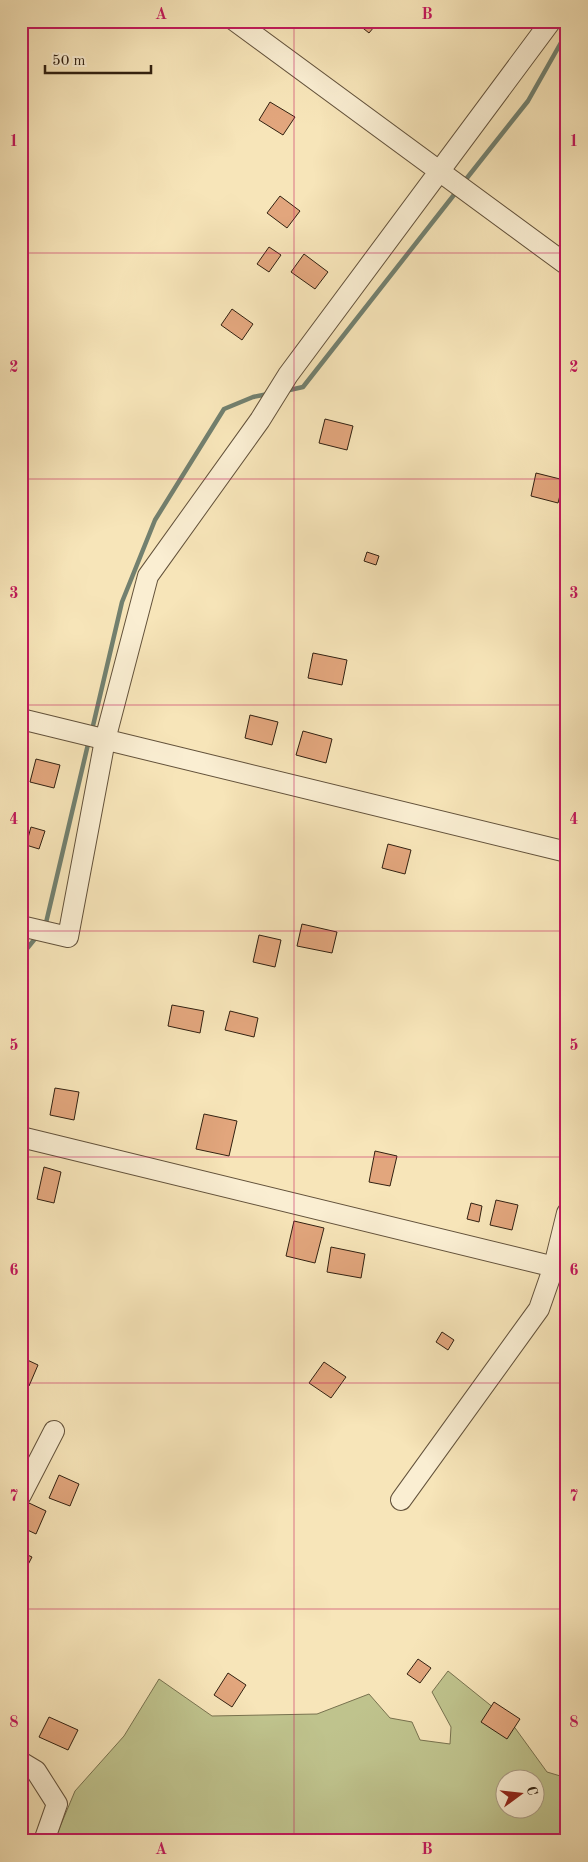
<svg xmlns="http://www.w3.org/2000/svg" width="588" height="1862" font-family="'Old Standard TT',serif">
<rect width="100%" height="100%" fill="#f7e5b9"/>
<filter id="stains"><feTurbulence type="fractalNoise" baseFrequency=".004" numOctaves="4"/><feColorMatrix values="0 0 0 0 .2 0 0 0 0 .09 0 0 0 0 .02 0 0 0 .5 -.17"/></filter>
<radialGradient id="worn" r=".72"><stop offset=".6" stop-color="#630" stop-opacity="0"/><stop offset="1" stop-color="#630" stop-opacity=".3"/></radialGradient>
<!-- green -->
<path fill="#bfc38d" stroke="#78724f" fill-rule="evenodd" d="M448,1671L510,1721L547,1772L567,1778V1841H54L75,1791L124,1736L159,1679L212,1716L317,1714L369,1694L390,1718L412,1722L420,1740L450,1744L451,1727L432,1692ZM506,1780H536V1810H506Z"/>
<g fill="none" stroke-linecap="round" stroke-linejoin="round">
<!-- stream -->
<path stroke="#72806f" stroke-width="4.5" d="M463,183L528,101L567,32
M285,391L303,387L457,191
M92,730L122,602L155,520L224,409L253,397L268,394
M45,927L89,740
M21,956L38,935"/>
</g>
<!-- building -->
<path fill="#e2a67d" stroke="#322111" d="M354,21H379L369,33Z
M270,102L295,117L283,135L259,120Z
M280,196L300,211L287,228L267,213Z
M269,247L281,255L269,272L257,264Z
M304,254L328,272L315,289L291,272Z
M232,309L253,324L242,340L221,325Z
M325,419L353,426L347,450L319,443Z
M536,473L564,480L558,503L531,496Z
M367,552L379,556L376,565L364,561Z
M313,653L347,660L342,685L308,678Z
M250,715L278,722L272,745L245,738Z
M303,731L332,739L326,763L296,755Z
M36,759L60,765L54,788L30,782Z
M31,827L45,831L39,849L26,845Z
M388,844L411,850L405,874L382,868Z
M302,924L337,932L332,953L297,946Z
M259,935L281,940L275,967L253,962Z
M172,1005L204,1011L200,1033L168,1026Z
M230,1011L258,1018L254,1037L225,1030Z
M55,1088L79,1092L74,1120L50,1115Z
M204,1114L237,1121L229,1156L196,1149Z
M375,1151L397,1156L390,1186L369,1182Z
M44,1167L61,1172L54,1203L37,1199Z
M496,1200L518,1205L512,1230L490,1225Z
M471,1203L482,1206L479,1222L467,1219Z
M294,1221L324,1228L315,1263L286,1256Z
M331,1247L365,1254L361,1278L327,1272Z
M442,1332L454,1340L448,1350L436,1342Z
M21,1357L38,1365L29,1386L21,1383Z
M324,1362L346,1377L331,1398L309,1383Z
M59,1475L79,1484L70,1506L49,1498Z
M29,1503L46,1511L36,1534L21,1527V1518Z
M21,1552L32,1557L21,1578Z
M418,1659L431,1668L420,1683L407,1674Z
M228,1673L246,1685L232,1707L214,1695Z
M494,1702L520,1719L507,1739L481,1722Z
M49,1717L78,1730L68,1750L39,1737Z"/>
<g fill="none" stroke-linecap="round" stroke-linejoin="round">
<!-- minor casing -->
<g stroke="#63523b" stroke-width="22">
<path id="minor" d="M235,21L567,265
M21,719L567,852
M21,926L68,937L105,740L148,576L260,420L288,375L551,21
M21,1137L567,1270
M21,1495L54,1431
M401,1500L539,1309L554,1266L567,1213
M21,1762L36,1771L57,1804L44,1841"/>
</g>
<!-- minor -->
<use href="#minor" stroke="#faeed2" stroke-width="20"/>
</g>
<!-- grid -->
<path fill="none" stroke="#c2185b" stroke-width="1" stroke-opacity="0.55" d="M294,21V1841M21,253H567M21,479H567M21,705H567M21,931H567M21,1157H567M21,1383H567M21,1609H567"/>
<!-- margin -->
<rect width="588" height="1862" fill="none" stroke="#f7e5b9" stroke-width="55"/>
<!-- north arrow -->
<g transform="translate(520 1794) rotate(75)"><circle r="24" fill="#faeed2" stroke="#aa9c85"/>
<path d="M0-4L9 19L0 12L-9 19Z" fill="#8f2418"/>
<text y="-8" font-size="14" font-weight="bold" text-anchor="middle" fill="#322111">С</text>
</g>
<!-- scale -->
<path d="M45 65v8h106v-8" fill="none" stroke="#322111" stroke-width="2.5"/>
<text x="52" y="65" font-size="15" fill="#322111" stroke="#faeed2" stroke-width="4" paint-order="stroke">50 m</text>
<rect x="28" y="28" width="532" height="1806" fill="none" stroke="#c2185b" stroke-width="2"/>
<g font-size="16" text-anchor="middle" font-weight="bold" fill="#c2185b">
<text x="161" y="19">A</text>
<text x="427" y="19">B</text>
<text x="14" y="146">1</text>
<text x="574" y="146">1</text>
<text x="14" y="372">2</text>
<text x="574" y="372">2</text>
<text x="14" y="598">3</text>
<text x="574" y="598">3</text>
<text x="14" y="824">4</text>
<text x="574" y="824">4</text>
<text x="14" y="1050">5</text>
<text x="574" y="1050">5</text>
<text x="14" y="1275">6</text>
<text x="574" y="1275">6</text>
<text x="14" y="1501">7</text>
<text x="574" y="1501">7</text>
<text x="14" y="1727">8</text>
<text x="574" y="1727">8</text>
<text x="161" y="1854">A</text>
<text x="427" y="1854">B</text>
</g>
<rect width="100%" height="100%" filter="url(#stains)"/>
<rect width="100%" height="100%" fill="url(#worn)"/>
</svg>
